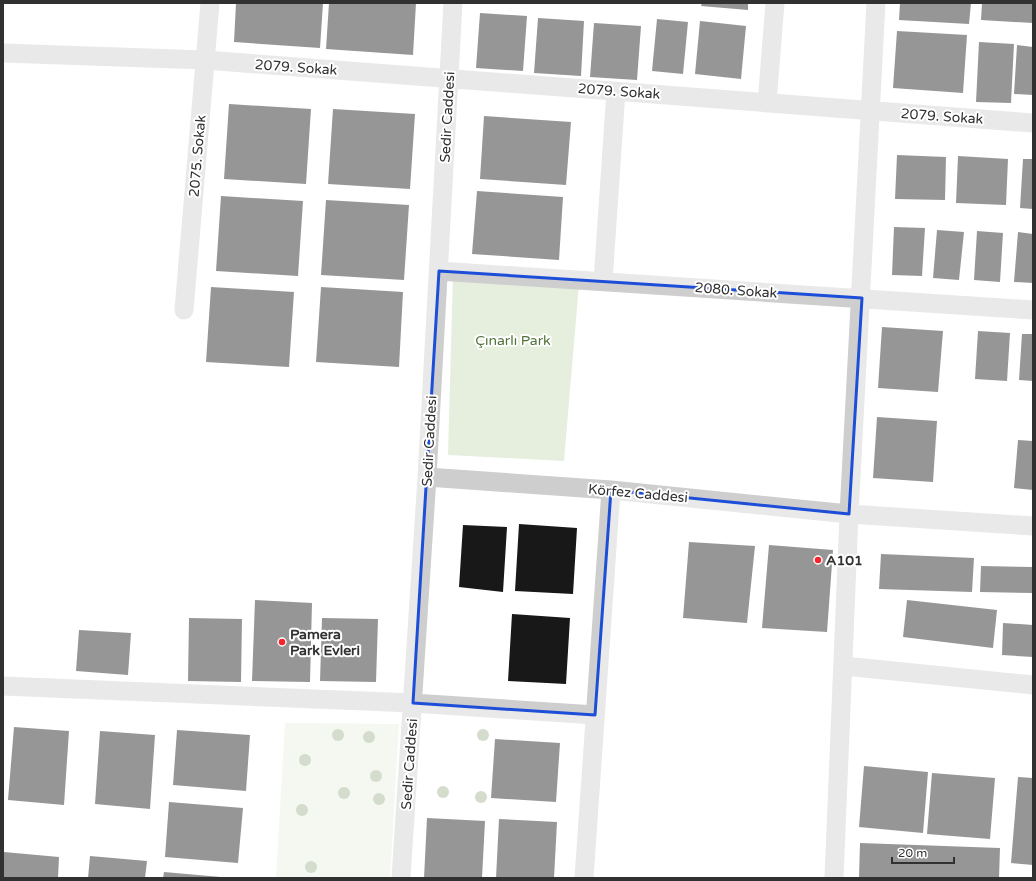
<svg xmlns="http://www.w3.org/2000/svg" width="1036" height="881" font-family="'Varela Round',sans-serif">
<rect width="100%" height="100%" fill="#fff"/>
<!-- green -->
<path fill="#e6efde" d="M453,274L579,284L564,461L448,455Z
M285,723L399,724L390,878H276Z"/>
<!-- building -->
<path fill="#181818" d="M236,3H323L320,48L234,42Z
M329,3H416L413,55L326,49Z
M702,3H748V10L701,6Z
M900,3H971L969,24L899,20Z
M982,3H1033V23L981,20Z
M480,13L527,16L523,71L476,68Z
M538,18L584,21L581,76L534,73Z
M657,19L688,22L683,74L652,71Z
M700,21L746,26L741,79L695,74Z
M594,23L641,26L637,80L590,77Z
M897,31L967,35L963,93L893,88Z
M979,42L1014,44L1011,103L976,102Z
M1017,45L1033,47V95L1014,94Z
M229,104L311,109L306,184L224,179Z
M333,109L415,114L410,189L328,184Z
M484,116L571,122L566,185L480,179Z
M897,155L946,157L945,200L895,199Z
M958,156L1008,159L1006,205L956,203Z
M1023,159H1033V209L1020,208Z
M477,191L563,197L559,260L472,254Z
M221,196L303,201L298,276L216,271Z
M326,200L409,205L404,280L321,275Z
M894,227L925,228L922,276L892,275Z
M937,230L964,232L959,280L933,278Z
M977,231L1003,233L1000,282L974,280Z
M1018,232L1033,234V283L1014,282Z
M211,287L294,292L289,367L206,362Z
M321,287L403,292L399,367L316,362Z
M882,327L943,331L938,392L878,388Z
M978,331L1010,333L1007,381L975,379Z
M1022,334H1033V381L1019,380Z
M877,417L937,421L933,482L873,478Z
M1018,440L1033,441V490L1014,488Z
M519,524L577,528L573,594L515,591Z
M463,525L507,527L503,592L459,587Z
M689,542L755,546L747,623L683,618Z
M769,545L833,550L827,632L762,628Z
M881,554L974,558L972,592L879,589Z
M981,566L1033,567V593L980,592Z
M255,600L312,603L310,682L252,681Z
M907,600L997,610L993,648L903,637Z
M512,614L570,618L566,684L508,681Z
M189,618L242,619L241,682L188,681Z
M322,618L378,619L376,682L320,681Z
M1003,623L1033,625V657L1002,655Z
M79,630L131,633L128,675L76,671Z
M14,727L69,731L64,805L8,800Z
M177,730L250,735L246,791L173,785Z
M100,731L155,735L150,809L95,804Z
M495,739L560,743L556,802L491,798Z
M864,766L928,772L923,833L859,827Z
M932,773L995,778L990,839L927,834Z
M1018,777L1033,778V865L1011,863Z
M169,802L243,808L238,863L165,857Z
M427,818L485,821L482,878H424Z
M499,819L557,822L554,878H496Z
M860,843L1000,848L999,878H859Z
M4,852L59,857L58,878H3Z
M90,856L147,861L145,878H88Z
M164,872L221,877V878H163Z"/>
<g fill="none" stroke-linecap="round" stroke-linejoin="round">
<!-- minor -->
<path stroke="#cecece" stroke-width="19" d="M3,53L205,60L1033,123
M767,103L775,3
M439,271L1033,310
M603,281L616,91
M184,310L210,3
M427,477L611,490L849,514L1033,526
M844,666L1033,685
M3,686L413,703L595,715
M401,878L427,477L453,3
M584,878L611,490
M834,878L849,514L876,3"/>
</g>
<!-- trees -->
<g fill="#a0b192">
<circle cx="338" cy="735" r="6"/>
<circle cx="483" cy="735" r="6"/>
<circle cx="369" cy="737" r="6"/>
<circle cx="305" cy="760" r="6"/>
<circle cx="376" cy="776" r="6"/>
<circle cx="443" cy="792" r="6"/>
<circle cx="344" cy="793" r="6"/>
<circle cx="481" cy="797" r="6"/>
<circle cx="379" cy="799" r="6"/>
<circle cx="302" cy="810" r="6"/>
<circle cx="311" cy="867" r="6"/>
</g>
<!-- marked area -->
<path d="M0 0H1036V881H0ZM439,271L862,298L849,514L611,490L595,715L413,703Z" fill="#fff" fill-opacity=".55" fill-rule="evenodd"/>
<path fill="none" stroke="#1d4ed8" stroke-width="3" stroke-linejoin="round" d="M439,271L862,298L849,514L611,490L595,715L413,703Z"/>
<!-- markers -->
<g fill="#f7232f" stroke="#fff" stroke-width="1.5">
<circle cx="818" cy="560" r="4"/>
<circle cx="282" cy="642" r="4"/>
</g>
<g text-anchor="middle" stroke-width="4" stroke-linejoin="round" paint-order="stroke">
<!-- street labels -->
<g font-size="14" fill="#313131" stroke="#fff">
<text transform="translate(296 67) rotate(4)" y="5">2079. Sokak</text>
<text transform="translate(619 91) rotate(4)" y="5">2079. Sokak</text>
<text transform="translate(942 116) rotate(4)" y="5">2079. Sokak</text>
<text transform="translate(447 117) rotate(-87)" y="5">Sedir Caddesi</text>
<text transform="translate(197 156) rotate(-85)" y="5">2075. Sokak</text>
<text transform="translate(736 290) rotate(4)" y="5">2080. Sokak</text>
<text transform="translate(429 441) rotate(-87)" y="5">Sedir Caddesi</text>
<text transform="translate(638 493) rotate(5)" y="5">Körfez Caddesi</text>
<text transform="translate(409 764) rotate(-86)" y="5">Sedir Caddesi</text>
</g>
<!-- park labels -->
<g font-size="14" fill="#527239" stroke="#fff">
<text x="513" y="345">Çınarlı Park</text>
</g>
<!-- poi labels -->
<g font-size="14" font-weight="bold" fill="#313131" stroke="#fff" text-anchor="start">
<text x="826" y="565">A101</text>
<text x="290" y="639">Pamera<tspan x="290" dy="16">Park Evleri</tspan></text>
</g>
</g>
<!-- border -->
<rect width="1036" height="881" fill="none" stroke="#313131" stroke-width="8"/>
<!-- scale -->
<path d="M892 857v6h62v-6" fill="none" stroke="#313131" stroke-width="2"/>
<text x="898" y="857" font-size="12" fill="#313131" stroke="#ffffff" stroke-width="3" paint-order="stroke">20 m</text>
</svg>
